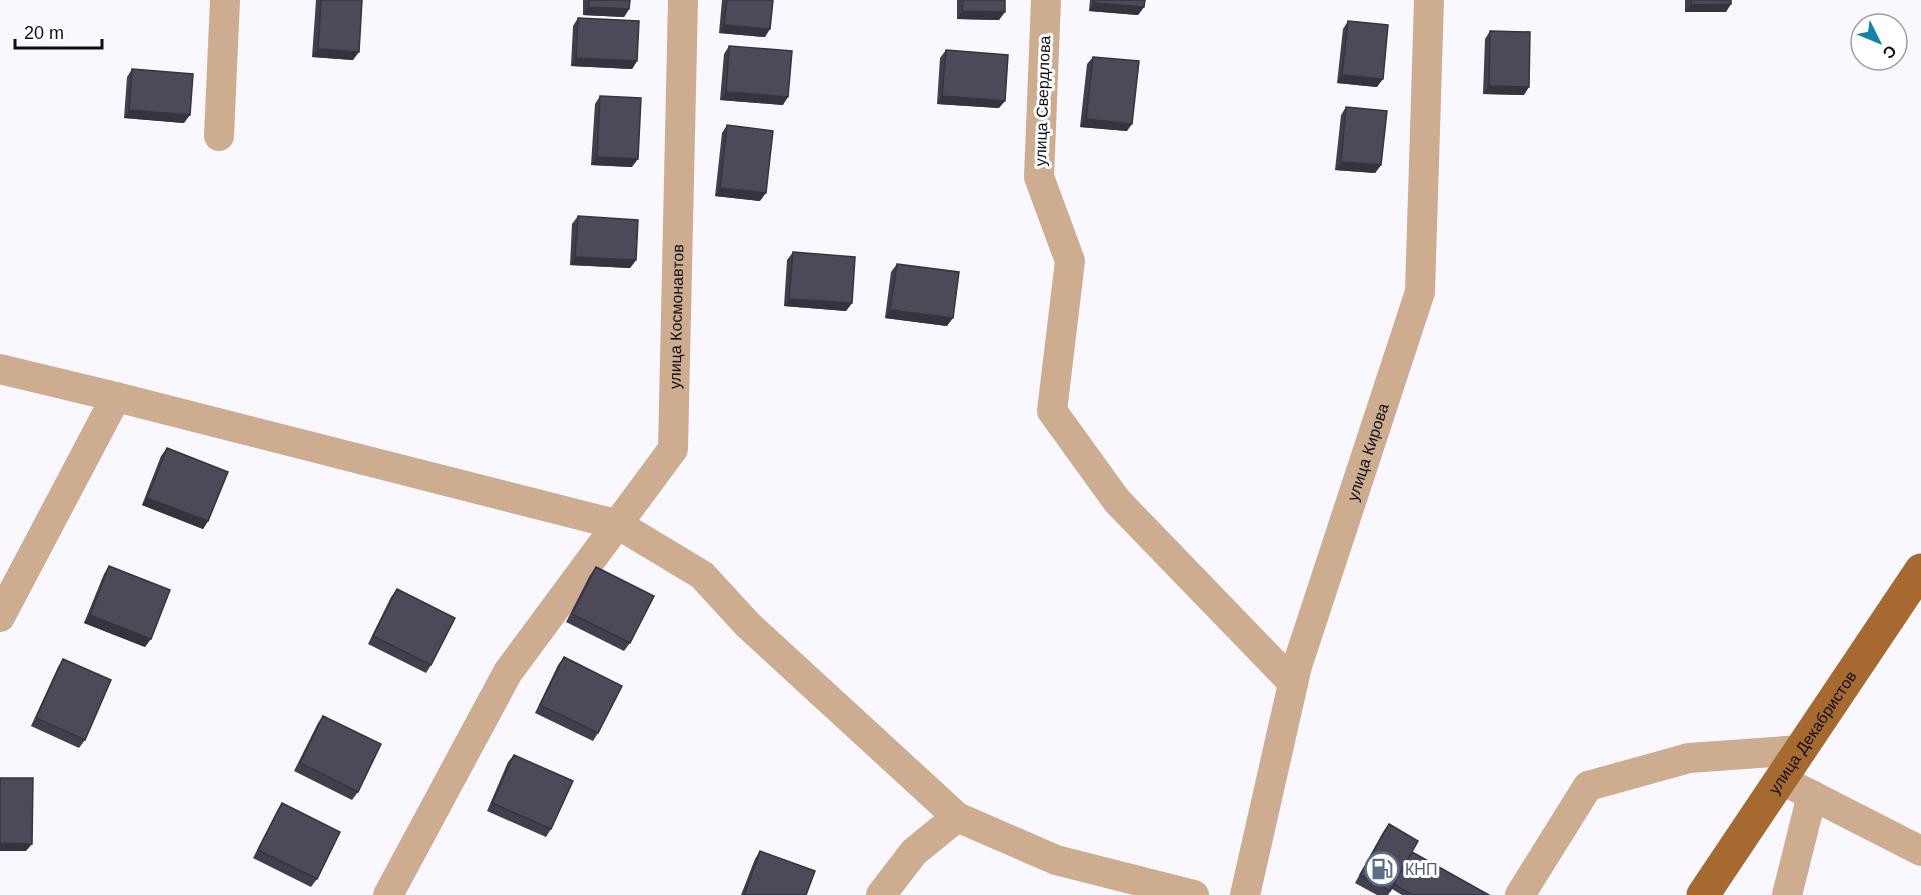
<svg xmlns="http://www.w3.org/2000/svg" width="1921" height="895" font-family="Arial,sans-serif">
<rect width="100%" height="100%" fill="#f9f7ff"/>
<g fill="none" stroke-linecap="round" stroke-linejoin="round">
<!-- minor -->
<g stroke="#ceac90" stroke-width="30">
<path d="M1046,0L1039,177L1070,261L1052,411L1117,501L1293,683"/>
<path d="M219,136L225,0"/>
<path d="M0,369L116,397"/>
<path d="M0,617L116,397L619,525L702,575L748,625L957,817"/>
<path d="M1780,779L1921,851"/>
<path id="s1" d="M388,895L508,672L673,449L683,0"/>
<path d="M881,895L914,852L957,817L1056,860L1194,895"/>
<path id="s2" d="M1245,895L1297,666L1420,292L1429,0"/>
<path d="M1520,895L1588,786L1689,758L1800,750"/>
<path d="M1787,895L1812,795"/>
</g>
<!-- major -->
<path stroke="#a66a31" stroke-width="33" id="s3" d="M1703,895L1921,570"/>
</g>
<!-- wall -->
<path fill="#423f4d" d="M316,0H362L353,60L312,57Z
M583,0H630L629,9L624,17L583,15Z
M722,0H773L765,37L719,33Z
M957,0H1005L999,20L957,19Z
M1090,0H1145L1144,7L1138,15L1089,11Z
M1685,0H1731L1726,12H1685Z
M578,18L637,61L632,69L571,66L573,26Z
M1348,21L1377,87L1337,83L1343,29Z
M1490,31L1524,95L1483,94L1485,39Z
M729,46L783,105L720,100L724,54Z
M946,50L999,108L937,104L940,58Z
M1093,57L1127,131L1080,127L1087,64Z
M132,69L184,123L124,118L127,77Z
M600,96L632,167L591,165L595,104Z
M1346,107L1381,165L1375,173L1335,170L1341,115Z
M727,125L760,201L715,196L722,133Z
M578,216L636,260L630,268L570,265L572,224Z
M793,252L852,303L846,311L784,306L787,260Z
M897,264L947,326L885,318L891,272Z
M167,448L208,521L203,529L142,505L161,456Z
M109,566L145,647L84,623L104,574Z
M596,567L630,643L624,651L566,622L590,575Z
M397,589L431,665L426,673L368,644L391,597Z
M564,657L598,733L593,741L535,713L558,665Z
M63,659L85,740L79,748L31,726L58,667Z
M323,716L358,792L352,800L294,771L318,723Z
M514,755L551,829L546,837L487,811L508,762Z
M282,803L317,879L311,887L253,858L277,811Z
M1389,824L1412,852L1489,895H1402L1392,889L1388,895H1377L1355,883L1383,832Z
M760,851L806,895H741L755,859Z"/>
<!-- shaded-wall -->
<path fill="#36333e" d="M1094,3L1144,7L1138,15L1089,11Z
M1731,4L1726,12H1685L1691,5Z
M588,7L629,9L624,17L583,15Z
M962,11L1005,12L999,20L957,19Z
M724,25L770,29L765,37L719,33Z
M318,49L359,52L353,60L312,57Z
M576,58L637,61L632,69L571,66Z
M1342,75L1383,79L1377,87L1337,83Z
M1489,86L1529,87L1524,95L1483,94Z
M726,92L788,97L783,105L720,100Z
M942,96L1005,101L999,108L937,104Z
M129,110L190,115L184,123L124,118Z
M1086,119L1132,124L1127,131L1080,127Z
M597,157L638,159L632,167L591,165Z
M1341,162L1381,165L1375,173L1335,170Z
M720,188L766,193L760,201L715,196Z
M575,257L636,260L630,268L570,265Z
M789,299L852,303L846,311L784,306Z
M890,310L953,318L947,326L885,318Z
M147,498L208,521L203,529L142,505Z
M90,615L151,639L145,647L84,623Z
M0,843L32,844L26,851H0Z"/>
<!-- building -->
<path fill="#4d4959" stroke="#36333e" stroke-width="1.5" d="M321,0H362L359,52L318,49Z
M589,0H630L629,9L588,7Z
M727,0H773L770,29L724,25Z
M963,0H1005V12L962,11Z
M1094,0H1145L1144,7L1094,3Z
M1691,0H1731V4L1691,5Z
M578,18L639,21L637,61L576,58Z
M1348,21L1388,25L1383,79L1342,75Z
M1490,31L1530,32L1529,87L1489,86Z
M729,46L792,51L788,97L726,92Z
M946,50L1008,55L1005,101L942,96Z
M1093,57L1139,61L1132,124L1086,119Z
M132,69L193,74L190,115L129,110Z
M600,96L641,98L638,159L597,157Z
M1346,107L1387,111L1381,165L1341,162Z
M727,125L773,131L766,193L720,188Z
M578,216L638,220L636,260L575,257Z
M793,252L855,257L852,303L789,299Z
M897,264L959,272L953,318L890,310Z
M167,448L228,472L208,521L147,498Z
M109,566L170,590L151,639L90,615Z
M596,567L654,596L630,643L572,614Z
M397,589L455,618L431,665L373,636Z
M564,657L622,686L598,733L540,705Z
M63,659L111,680L85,740L36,718Z
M323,716L381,744L358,792L300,763Z
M514,755L573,781L551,829L492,803Z
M0,778H33L32,844L0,843Z
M282,803L340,832L317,879L258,850Z
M1389,824L1418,841L1390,891L1360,875Z
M760,851L815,871L806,895H744Z
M1412,852L1489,895H1412L1394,884Z"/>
<!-- icons -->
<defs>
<g id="fuel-ring" transform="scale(1.725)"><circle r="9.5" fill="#fff" stroke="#5c6f8a" stroke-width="1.5"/><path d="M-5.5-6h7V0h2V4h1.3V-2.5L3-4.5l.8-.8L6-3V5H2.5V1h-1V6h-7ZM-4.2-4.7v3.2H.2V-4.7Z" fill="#5c6f8a"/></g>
</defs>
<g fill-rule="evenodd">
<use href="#fuel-ring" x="1382" y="869"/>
</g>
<g text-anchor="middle" stroke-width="6" stroke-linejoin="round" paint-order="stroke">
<!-- street labels -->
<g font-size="16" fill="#0f0e14" stroke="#fff">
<text transform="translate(1042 101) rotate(-88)" y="6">улица Свердлова</text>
<text dy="6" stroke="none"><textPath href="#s1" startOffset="663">улица Космонавтов</textPath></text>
<text dy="6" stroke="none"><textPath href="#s2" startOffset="460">улица Кирова</textPath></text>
<text dy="6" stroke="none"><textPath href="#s3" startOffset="196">улица Декабристов</textPath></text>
</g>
<!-- service labels -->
<g font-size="16" fill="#4e5e75" stroke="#fff" text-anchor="start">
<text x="1405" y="875">КНП</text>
</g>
</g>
<!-- north arrow -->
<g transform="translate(1879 42) rotate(133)"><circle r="28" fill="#ffffff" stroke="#9f9fa1" stroke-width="1.5"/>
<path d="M0-4.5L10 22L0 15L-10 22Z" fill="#1681aa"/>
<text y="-9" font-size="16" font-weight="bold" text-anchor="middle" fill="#0f0e14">С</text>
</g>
<!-- scale -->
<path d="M15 39v9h87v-9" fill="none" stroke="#0f0e14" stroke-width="3"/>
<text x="24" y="39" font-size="18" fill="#0f0e14" stroke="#ffffff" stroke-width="4.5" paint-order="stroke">20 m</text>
</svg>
